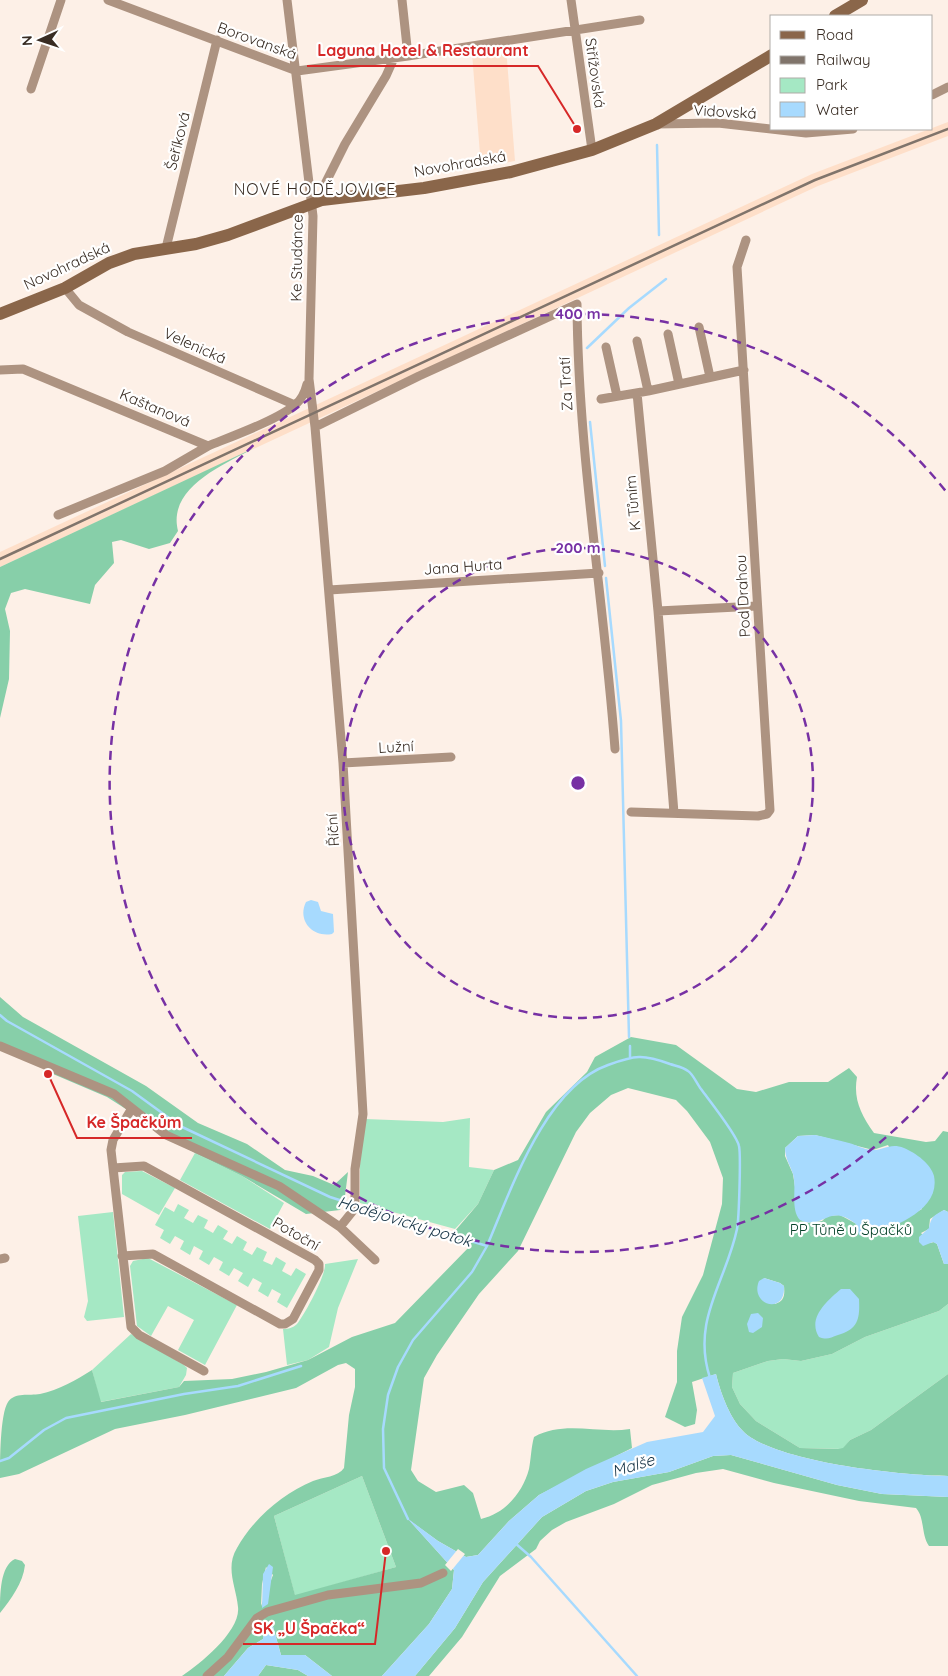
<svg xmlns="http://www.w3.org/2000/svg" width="948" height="1676" font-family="Quicksand,sans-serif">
<rect width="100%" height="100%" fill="#fdf0e7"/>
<!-- built -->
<path fill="#fedfc9" d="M506,47L515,161L481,167L472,53Z
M948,122V136L818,186L0,567V552L812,174Z"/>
<!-- green -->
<path fill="#a5e8c4" d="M470,1118L469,1167L494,1170L478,1204L455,1229L360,1203V1164L365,1119L443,1122Z
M195,1153L242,1176L284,1203L270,1229L180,1180Z
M142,1171L175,1188L159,1215L122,1194V1175L125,1172Z
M178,1204L189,1210L184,1218L193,1223L198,1215L208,1220L204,1228L213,1233L218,1225L228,1231L223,1239L232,1244L237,1236L247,1242L243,1250L252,1255L257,1247L267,1252L263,1261L272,1265L276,1257L286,1263L282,1271L291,1276L296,1268L306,1274L287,1308L277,1302L281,1294L272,1289L268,1297L258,1291L262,1283L253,1278L248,1287L238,1281L243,1273L234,1268L229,1276L219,1270L223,1262L214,1257L209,1265L199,1259L203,1251L194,1246L190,1255L180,1249L184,1241L175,1236L170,1244L160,1238L164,1230L155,1225L165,1207L174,1212Z
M113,1212L124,1317L87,1321L84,1317L88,1301L78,1216Z
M148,1258L237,1305L205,1365L178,1350L194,1320L168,1306L151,1336L137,1326L130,1266L133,1261Z
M358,1259L338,1308L329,1347L308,1360L287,1365L283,1329C288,1329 293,1328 297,1324C305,1314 326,1275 325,1264Z
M948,1304V1374L871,1430L850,1440L843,1449L800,1448L756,1421L740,1404L732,1387L733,1373L768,1361L783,1359L801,1361L832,1354L865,1337L939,1311Z
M131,1334L184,1365L187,1368L186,1375L179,1387L100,1402L92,1370Z
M362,1476L396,1567L295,1596L274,1516Z"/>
<!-- forest -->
<path fill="#87cfa9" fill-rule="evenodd" d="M254,448C224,465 167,487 178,531L170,543L149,549L121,540L112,542L114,563L95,585L90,604L25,589L11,593L5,609L10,631L9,679L0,718V567Z
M0,997L23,1017L146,1086L198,1123L247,1144L285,1170L313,1176L334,1185L348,1172L345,1196L340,1210L306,1214L242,1176L195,1153L107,1097L53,1074L0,1043Z
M631,1037L676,1045L737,1089L756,1092L789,1082H828L849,1068L857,1077C853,1099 861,1115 874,1133L926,1142L935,1141L943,1131L948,1132V1212L944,1210L930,1219L929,1229L921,1233L930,1243L934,1242L937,1244L944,1264H948V1304L939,1311L865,1337L832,1354L801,1361L783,1359L768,1361L733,1373L732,1387L740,1404L756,1421L800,1448L838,1449L843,1448L850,1440L871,1430L948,1374V1476C905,1476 768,1462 741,1429C729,1416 720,1391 716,1374L692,1382L697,1410L695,1424L685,1427L665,1417L677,1382V1351L682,1317L703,1275L722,1204L723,1178L710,1142L687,1111L676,1100L628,1088L611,1095L590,1113L576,1132L518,1251L479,1294L437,1355L424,1378L411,1470L418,1481L436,1492L464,1485L473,1493L481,1519C505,1514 523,1492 529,1469C531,1459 531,1448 534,1437C564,1420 598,1434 630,1429L632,1448L539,1495L509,1521L478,1555L466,1557L438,1541L409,1520L454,1570L452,1589L429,1624L382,1676H332L305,1655H281L272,1623L264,1625L263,1639L248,1648L224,1676H182C200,1664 241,1631 238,1607C236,1586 225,1568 237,1548C253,1519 282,1494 313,1481C323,1477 338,1477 344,1468L349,1415L355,1387V1369L346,1363L338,1365L296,1388L185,1415L115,1429L19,1474L0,1478C0,1462 0,1414 8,1402C15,1392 29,1396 40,1394C59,1390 76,1380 92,1370L101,1402L179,1387L184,1381L232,1379L266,1372L308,1360L352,1337L395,1323L471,1245L449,1238L478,1204L494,1170L518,1160L546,1112L587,1072L595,1057ZM815,1135L873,1150L888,1145L922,1209L875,1234L840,1215L827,1216L822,1221L806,1223L795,1206V1187L793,1174L785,1156V1148L798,1136ZM764,1278L780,1283L784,1286C785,1296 784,1301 775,1304ZM362,1476L396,1567L295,1595L274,1516ZM266,1567L273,1575L261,1606L262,1584Z
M731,1455L837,1485L882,1494L948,1497V1546H929C921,1535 925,1518 916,1508L859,1501L774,1483L723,1469L696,1473L652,1485L614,1504L566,1522L552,1530L540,1541L536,1549L500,1576L462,1637L429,1676H415L455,1628L483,1582L542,1517L586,1491L613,1482L669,1472L713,1456Z
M15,1559L22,1561L25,1565C23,1583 11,1599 0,1613C0,1594 0,1566 15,1559Z
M266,1665L298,1670L308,1676H258Z"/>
<!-- water -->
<path fill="#a7dafe" d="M311,900L318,902L321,911L333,914L334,932L332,934C312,938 297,920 306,902Z
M815,1135C826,1137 837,1140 849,1143C856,1145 863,1149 871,1150C883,1151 890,1142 904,1148C916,1153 931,1164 934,1176C941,1211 892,1227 866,1237L859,1235L856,1224C828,1202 824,1231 800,1220C790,1209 797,1188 793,1174C790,1165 785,1158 785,1148L798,1136Z
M944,1210L948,1212V1264H944L937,1244L933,1242L923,1246L919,1242V1237L929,1228C931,1217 934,1215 944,1210Z
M764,1278L780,1283L784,1286C786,1316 749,1305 759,1281Z
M841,1289H850L859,1299C860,1319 858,1329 838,1335C830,1338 827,1340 819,1337C807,1318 827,1301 841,1289Z
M758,1313L763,1318L762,1327L753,1333L749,1332L747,1324L751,1314Z
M716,1374C720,1391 729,1416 741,1429C768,1462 905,1476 948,1476V1497L882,1494L837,1485L731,1455L713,1456L669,1472L613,1482L586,1491L542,1517L483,1582L455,1628L415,1676H382L429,1624L452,1589L454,1570L407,1518L438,1541L466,1557L478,1555L509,1521L539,1495L586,1469L647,1442L703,1432L715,1416L702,1378Z
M269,1564L273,1567L268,1604L262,1608L263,1574Z
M272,1623L281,1655H305L332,1676H308L298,1670L266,1665L258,1676H224L248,1648L263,1639L264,1625Z"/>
<!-- pier -->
<path fill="#fdf0e7" d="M458,1549L465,1554L451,1571L445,1565Z"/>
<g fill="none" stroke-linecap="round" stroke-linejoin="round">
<!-- stream -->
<path stroke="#a7dafe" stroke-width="2.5" d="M657,145L659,235
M587,348L629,308L666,279
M590,422L605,566
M606,578L621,721L629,1037
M0,1015L7,1021L132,1091L180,1126L330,1197L352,1204
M630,1046V1058
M357,1206L487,1246L472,1272L413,1340L398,1367L388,1395L383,1429L384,1468L408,1519
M487,1246C511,1190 545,1087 608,1065C635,1055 643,1054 670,1064C676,1066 683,1067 688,1071C693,1074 697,1084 701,1089C709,1100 737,1135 739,1146C741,1155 739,1219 737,1229C726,1282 691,1320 710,1378
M0,1461L9,1458L44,1430L66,1418L184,1394L238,1386L301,1366
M515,1543L531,1557L637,1676"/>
<!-- minor -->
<path stroke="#ad9381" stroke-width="9" d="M108,0L297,71L408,56L640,20
M287,0L313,216L309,379L315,427L343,763L363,1114L355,1169V1201L352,1212L340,1227
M402,0L408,56
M571,0L592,150
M31,89L61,0
M932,95L948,87
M656,124L718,123L806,133L853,129
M324,186L345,144L386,76L394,58
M166,248L217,40
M65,288L79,305L128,332L295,405
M699,327L710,377
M668,334L679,384
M637,341L648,391
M606,347L617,396
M0,370L23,369L208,446C230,437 280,419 296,404C302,399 305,392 307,384
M637,393L658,611L674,813
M601,399L648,391L744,370
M315,427L419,376L577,304C578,453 604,600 615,749
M58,515L165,471L208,446
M329,590L599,573
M658,611L757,606
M343,763L451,757
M631,812L758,816L767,814L770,810L737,267L746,240
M0,1046L114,1094L166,1135L279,1186L340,1227L375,1260
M132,1108L113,1140L111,1150L131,1327L139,1335L204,1371
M113,1168L144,1166L315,1260L319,1264V1270L293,1319L285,1324H280L153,1254L122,1256
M0,1259L5,1258
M207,1676L228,1657L257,1618L267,1612L328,1595L421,1583L443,1573"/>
<!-- secondary -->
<path stroke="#8a664a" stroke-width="12" d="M835,16L862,0
M0,314L65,288L109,263L134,254L196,244L228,235L322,200L424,188L511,172L592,150L656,124L772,55"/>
<!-- rail -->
<path stroke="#80746b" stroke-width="2.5" d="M0,559L815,180L948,129"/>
</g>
<!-- distance rings -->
<g fill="none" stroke="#7731a4" stroke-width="2.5" stroke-dasharray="9 6">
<circle cx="578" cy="783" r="235"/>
<path d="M948 1072A469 469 0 1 1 948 494"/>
</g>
<g text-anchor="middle" stroke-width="4.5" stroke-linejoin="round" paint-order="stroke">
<!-- street labels -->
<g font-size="15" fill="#382c23" stroke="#fff">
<text transform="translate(257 41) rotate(20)" y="5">Borovanská</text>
<text transform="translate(595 73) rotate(82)" y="5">Střížovská</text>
<text transform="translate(725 112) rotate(3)" y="5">Vidovská</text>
<text transform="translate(178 141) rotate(-76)" y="5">Šeříková</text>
<text transform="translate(460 164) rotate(-10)" y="5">Novohradská</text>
<text transform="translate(297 258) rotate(-89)" y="5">Ke Studánce</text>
<text transform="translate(67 266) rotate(-25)" y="5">Novohradská</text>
<text transform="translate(195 346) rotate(24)" y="5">Velenická</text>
<text transform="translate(566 384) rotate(-93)" y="5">Za Tratí</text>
<text transform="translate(155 408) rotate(23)" y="5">Kaštanová</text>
<text transform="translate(633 503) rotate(-95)" y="5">K Tůním</text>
<text transform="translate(463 567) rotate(-4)" y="5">Jana Hurta</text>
<text transform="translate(743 596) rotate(-93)" y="5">Pod Drahou</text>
<text transform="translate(396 747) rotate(-3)" y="5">Lužní</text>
<text transform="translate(333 830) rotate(-94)" y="5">Říční</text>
<text transform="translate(296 1234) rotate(30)" y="5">Potoční</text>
</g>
<!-- park labels -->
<g font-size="15" fill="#06432a" stroke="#fff">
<text x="851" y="1235">PP Tůně u Špačků</text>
</g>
<!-- neighbourhood labels -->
<g font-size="16" letter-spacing="1" fill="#382c23" stroke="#fff">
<text x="315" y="195">NOVÉ HODĚJOVICE</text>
</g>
<!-- water labels -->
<g font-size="16" font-style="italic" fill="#173446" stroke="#fff">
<text transform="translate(405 1221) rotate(17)" y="6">Hodějovický potok</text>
<text transform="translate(633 1465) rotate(-17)" y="6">Malše</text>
</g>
</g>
<circle cx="578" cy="783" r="8" fill="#7731a4" stroke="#fff" stroke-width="2.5"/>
<g font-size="15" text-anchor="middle" font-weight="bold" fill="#7731a4" stroke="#fff" stroke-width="4.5" stroke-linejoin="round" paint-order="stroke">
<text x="578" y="319">400 m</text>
<text x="578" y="553">200 m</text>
</g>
<!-- callouts -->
<path fill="none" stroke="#d62828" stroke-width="2" d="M577 129L538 66H307M48 1074L77 1138H192M386 1551L375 1644H243"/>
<g fill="#d62828" stroke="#fff" stroke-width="2">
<circle cx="577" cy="129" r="5"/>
<circle cx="48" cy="1074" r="5"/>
<circle cx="386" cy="1551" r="5"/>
</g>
<g font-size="16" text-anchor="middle" font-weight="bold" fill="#d62828" stroke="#fff" stroke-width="4.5" stroke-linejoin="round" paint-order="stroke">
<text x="423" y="56">Laguna Hotel &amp; Restaurant</text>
<text x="134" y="1128">Ke Špačkům</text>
<text x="309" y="1634">SK „U Špačka“</text>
</g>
<!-- legend -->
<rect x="770" y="15" width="162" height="115" fill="#ffffff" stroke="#afaba7"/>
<rect x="780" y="31" width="25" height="8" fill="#8a664a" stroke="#afaba7"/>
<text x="816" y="40" font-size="15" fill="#382c23">Road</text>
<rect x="780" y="56" width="25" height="8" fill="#80746b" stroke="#afaba7"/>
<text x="816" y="65" font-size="15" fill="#382c23">Railway</text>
<rect x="780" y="78" width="25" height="15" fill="#a5e8c4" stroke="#afaba7"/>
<text x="816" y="90" font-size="15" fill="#382c23">Park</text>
<rect x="780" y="102" width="25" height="15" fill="#a7dafe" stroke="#afaba7"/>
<text x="816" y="115" font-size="15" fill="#382c23">Water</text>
<!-- north arrow -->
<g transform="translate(40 40) rotate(267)" stroke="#ffffff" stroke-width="4" paint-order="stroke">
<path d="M0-4L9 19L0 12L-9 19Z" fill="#382c23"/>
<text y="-8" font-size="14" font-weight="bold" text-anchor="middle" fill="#382c23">N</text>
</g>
</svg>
